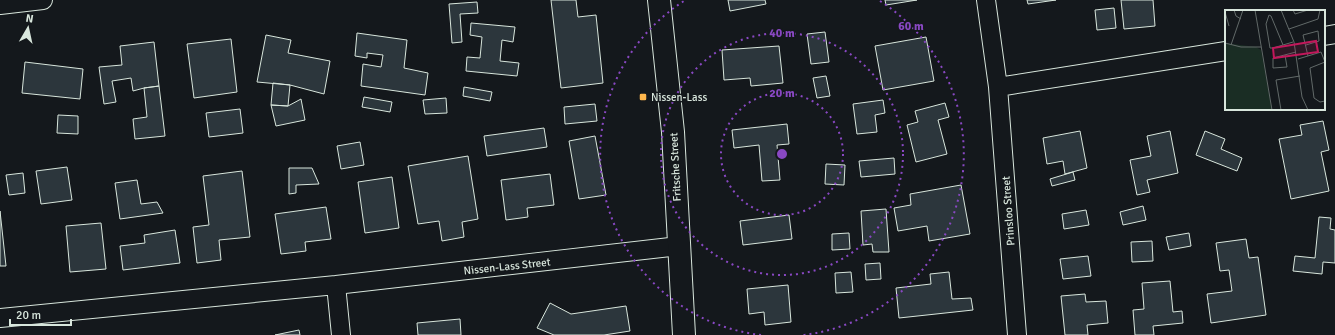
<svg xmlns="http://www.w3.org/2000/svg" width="1335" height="335" font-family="Signika,sans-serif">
<rect width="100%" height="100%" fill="#14181c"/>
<!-- building -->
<path fill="#2c363c" stroke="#d8e6dc" d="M551,0H576L578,17L596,15L603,83L561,88Z
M728,0H765L766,4L730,11Z
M885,0H917L886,5Z
M1027,0H1056L1028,4Z
M1121,0H1153L1155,26L1124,29Z
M477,2L478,13L460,14L462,42L452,43L449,4Z
M1114,8L1116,28L1097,30L1095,10Z
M471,23L515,27L513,42L502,40L500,61L519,63L517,76L466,71L467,57L480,58L482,37L470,35Z
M825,32L829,62L811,64L807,34Z
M357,33L407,40L404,68L428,73L425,95L361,86L363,64L381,67L383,55L367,53V58L355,56Z
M266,35L291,40L288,53L330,61L324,94L290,85L257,82Z
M926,37L934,81L883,90L875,46Z
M231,39L237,92L194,98L187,44Z
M154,42L159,86L144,88L133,91L131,78L112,81L116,102L104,104L99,67L122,65L120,46Z
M779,46L783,83L751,86L750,78L724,80L722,50Z
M25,62L83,69L80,99L22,93Z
M826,76L830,96L817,98L813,78Z
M273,83L290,85L288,106L271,105Z
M159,86L165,136L135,139L133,119L147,117L144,88Z
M464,87L492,92L490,101L463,96Z
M364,97L392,102L390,112L362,107Z
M446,98L447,113L425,114L423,100Z
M301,99L305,120L276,126L271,105L288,106Z
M883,100L885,113L875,115L877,132L857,134L853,104Z
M945,103L949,117L938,120L947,154L916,162L907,125L918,122L915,111Z
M595,104L597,121L565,124L564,107Z
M240,109L243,133L209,137L206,113Z
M58,115L78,116V134L57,133Z
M1323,121L1329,150L1321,152L1329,191L1291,199L1279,139L1302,135L1300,125Z
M787,124L789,144L777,145L780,180L762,181L759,145L734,148L732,130Z
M544,128L547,147L487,156L484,136Z
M1080,131L1087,168L1065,174L1063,161L1047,164L1043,138Z
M1170,131L1178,173L1147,180L1150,192L1137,195L1130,160L1151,156L1147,136Z
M1205,131L1225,139L1221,149L1242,158L1237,171L1196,155Z
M595,136L606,195L579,199L569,141Z
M360,142L364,165L341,169L337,146Z
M468,156L478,219L462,222L464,237L442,241L439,221L418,224L408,166Z
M894,158L895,174L861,177L859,161Z
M826,164L845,165L844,185L825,184Z
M67,167L72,200L41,204L36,171Z
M289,168H312L319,184L296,185V193L289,194Z
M242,171L250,237L219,240L221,260L197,263L193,227L209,225L203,176Z
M1073,172L1075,180L1052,186L1050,179Z
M23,173L25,193L9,195L6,175Z
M550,174L554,205L527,208L528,217L506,220L501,180Z
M392,177L399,228L365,233L358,182Z
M137,180L141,204L157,202L163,213L120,219L115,183Z
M961,185L970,234L929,241L927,226L898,231L894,208L911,205L910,194Z
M1143,206L1146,220L1123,225L1120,212Z
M326,207L331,239L305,242L306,251L281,254L275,214Z
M886,209L889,252H873L872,244L863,245L861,211Z
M1086,210L1089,225L1064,229L1062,214Z
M0,211L6,266H0Z
M789,215L792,239L743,245L740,221Z
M1319,217L1331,218L1330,229L1335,230V263L1323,262L1322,274L1293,271L1295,256L1315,258Z
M101,223L106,269L70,272L66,226Z
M175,230L180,263L123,270L120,246L145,243L144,235Z
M849,233L850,249L832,250V234Z
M1189,233L1191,246L1169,250L1166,237Z
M1246,239L1249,258L1258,257L1266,315L1211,323L1207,294L1232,291L1229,270L1220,271L1216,243Z
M1152,241L1153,261L1132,262L1131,242Z
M1088,256L1091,276L1063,279L1060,259Z
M880,263L881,279L866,280L865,264Z
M851,272L853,292L836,293L835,273Z
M949,272L952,299L971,298L973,310L899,318L896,288L931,284L930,274Z
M1170,281L1173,312L1182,311L1183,323L1153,326L1154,335H1135L1133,310L1144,309L1142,283Z
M788,285L791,322L765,325L764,312L749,314L747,289Z
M1085,294L1086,302L1106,301L1108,323L1087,325L1088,335H1065L1061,296Z
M550,303L571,314L626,306L630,331L604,335H554L537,328Z
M460,319L461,335H418L417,323Z
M299,330L300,335H275Z"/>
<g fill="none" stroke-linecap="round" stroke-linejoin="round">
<!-- minor casing -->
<g stroke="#d8e6dc" stroke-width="20">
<path id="minor" d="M986,0L998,87L1017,335
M0,5L43,0
M1324,36L1335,34
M998,87L1226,51
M336,285L341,335
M0,318L336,285L679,246"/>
</g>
<!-- tertiary casing -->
<g stroke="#d8e6dc" stroke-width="24">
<path id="tertiary" d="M659,0L673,132L684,335"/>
</g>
<!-- minor -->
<use href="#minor" stroke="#14181c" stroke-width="18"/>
<!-- tertiary -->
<use href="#tertiary" stroke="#14181c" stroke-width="22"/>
</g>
<!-- distance rings -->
<g fill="none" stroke="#8948c3" stroke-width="2" stroke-dasharray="2 4">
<circle cx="782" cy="154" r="61"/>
<circle cx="782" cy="154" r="121"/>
<path d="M761 335A182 182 0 0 1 684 1M880 1A182 182 0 0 1 803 335"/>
</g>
<!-- markers -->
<rect fill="#ffb74d" stroke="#14181c" stroke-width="1.5" x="639" y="93" width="8" height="8" rx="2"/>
<g text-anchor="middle" stroke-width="3" stroke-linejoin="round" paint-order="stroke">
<!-- poi labels -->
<g font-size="11" fill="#d8e6dc" stroke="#14181c" text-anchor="start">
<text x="651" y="101">Nissen-Lass</text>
</g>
<!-- street labels -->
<g font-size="11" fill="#d8e6dc" stroke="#14181c">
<text transform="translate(675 167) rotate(-93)" y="4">Fritsche Street</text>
<text transform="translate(1008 211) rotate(-94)" y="4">Prinsloo Street</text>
<text transform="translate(507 266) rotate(-6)" y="4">Nissen-Lass Street</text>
</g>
</g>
<!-- overview -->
<g transform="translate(1225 10)">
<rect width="100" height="100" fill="#14181c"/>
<path d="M0,33L31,37L36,40L47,100H0Z" fill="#1a2d24"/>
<path fill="none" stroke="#626a69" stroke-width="1" d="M9,0L11,6L16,9M30,0L47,100M56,0L69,32L77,87L83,100M68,0L70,4L83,0M0,2L4,16M64,19L93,9L95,0M0,33L16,37H36M6,35L18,0M58,35L46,6L44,5L41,14L45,38H48L68,32M81,35L94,31L93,21L78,25L83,46M60,45L62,57L48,58V48L71,42M73,49L96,42L100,52M100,52L85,58L89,88L95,92L100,91M56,100L51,70L75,66"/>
<path fill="#c2185b" fill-opacity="0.15" stroke="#c2185b" stroke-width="2" d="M91,31L93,42L49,48L48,38Z"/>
<rect width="100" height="100" fill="none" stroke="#d8e6dc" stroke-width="2"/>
</g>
<circle cx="782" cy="154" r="6" fill="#8948c3" stroke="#14181c" stroke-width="2"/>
<g font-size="12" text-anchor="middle" font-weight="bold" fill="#8948c3" stroke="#14181c" stroke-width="3" stroke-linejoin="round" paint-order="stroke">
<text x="911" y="30">60 m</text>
<text x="782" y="37">40 m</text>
<text x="782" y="97">20 m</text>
</g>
<!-- north arrow -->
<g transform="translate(28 28) rotate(9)" stroke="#14181c" stroke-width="3" paint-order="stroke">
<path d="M0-3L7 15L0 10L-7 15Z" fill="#d8e6dc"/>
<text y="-6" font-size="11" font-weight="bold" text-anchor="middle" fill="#d8e6dc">N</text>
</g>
<!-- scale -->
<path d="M10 319v6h61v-6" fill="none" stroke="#d8e6dc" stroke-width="2"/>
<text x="16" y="319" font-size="12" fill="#d8e6dc" stroke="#14181c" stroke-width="3" paint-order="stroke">20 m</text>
</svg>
